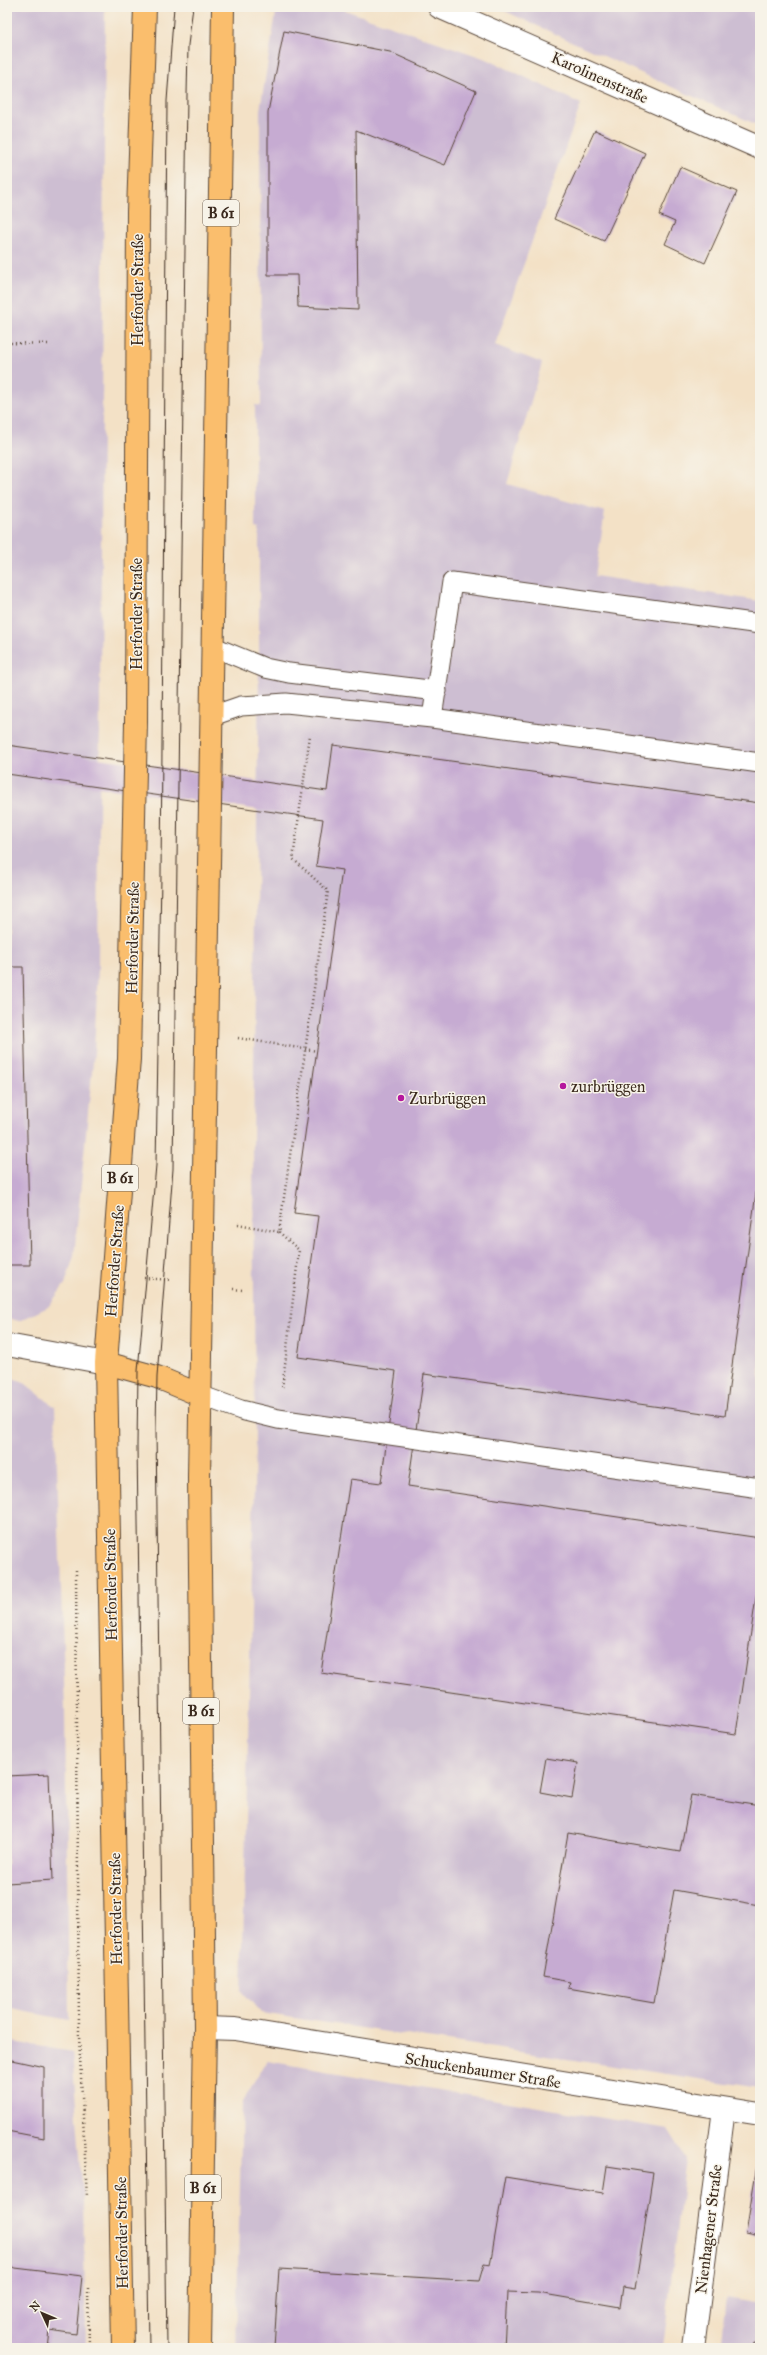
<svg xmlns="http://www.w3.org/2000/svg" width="767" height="2355" font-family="'IM FELL Great Primer',serif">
<rect width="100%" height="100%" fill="#f7f3e8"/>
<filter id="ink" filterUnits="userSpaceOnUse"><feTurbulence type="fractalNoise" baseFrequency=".025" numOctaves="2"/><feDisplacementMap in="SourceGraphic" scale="8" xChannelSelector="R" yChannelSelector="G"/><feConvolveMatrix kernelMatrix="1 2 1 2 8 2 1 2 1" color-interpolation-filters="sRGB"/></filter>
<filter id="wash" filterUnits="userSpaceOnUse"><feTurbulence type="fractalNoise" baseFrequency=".012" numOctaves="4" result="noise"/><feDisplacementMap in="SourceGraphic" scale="16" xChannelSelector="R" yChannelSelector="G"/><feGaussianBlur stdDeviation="0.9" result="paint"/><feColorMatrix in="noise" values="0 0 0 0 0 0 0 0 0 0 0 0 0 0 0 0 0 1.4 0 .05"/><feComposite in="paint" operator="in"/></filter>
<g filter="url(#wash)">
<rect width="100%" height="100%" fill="#f3e1c6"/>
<!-- industrial -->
<path fill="#cdbed2" d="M7,7H105L98,969L94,1052L74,1256L65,1284L48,1307L19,1321L7,1318Z
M277,7H336L489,60L581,104L495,345L542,363L507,484L605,512L595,576L760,601V2088L261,2013L242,1991L255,1445L253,1146L259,663V529L255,528V405L261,406L260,110Z
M496,7H760V126L674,88Z
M7,1377L22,1381L55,1407L65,1709L69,2020L7,2008Z
M7,2041L72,2052L83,2198L86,2348H7Z
M267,2061L668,2129L686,2158L663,2348H236L242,2102Z
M726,2298L760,2304V2348H720Z"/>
<g id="blocks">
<!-- building -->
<path fill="#c6abd2" d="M284,31L390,52L476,91L445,165L356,130L358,310L298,307L297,275H268V112Z
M595,130L645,153L604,241L554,219Z
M680,167L737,192L705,263L665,244L675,222L659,215Z
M7,390H10L8,407H7Z
M7,745L327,791L333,745L760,803V1164L725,1416L424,1374L408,1486L760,1538V1570L736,1734L321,1673L350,1479L381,1483L396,1371L298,1357L318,1216L294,1213L342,870L316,866L323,819L7,774Z
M7,967H23L30,1265H7Z
M546,1758L578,1763L572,1798L540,1792Z
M49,1774L53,1880L7,1883V1776Z
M691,1795L760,1806L759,1905L674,1890L654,2003L568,1988L570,1982L543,1977L568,1833L680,1852Z
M7,2059L44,2067V2138L7,2131Z
M757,2165H760V2236L746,2233Z
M607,2166L653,2173L635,2289L623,2287L620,2307L538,2293L507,2292L504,2348H274L279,2269L479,2281L484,2264L490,2265L505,2177L603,2193Z
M7,2267L82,2276L76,2334L49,2330L47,2348H7Z
M754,2343L760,2344V2348H753Z"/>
</g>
</g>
<g filter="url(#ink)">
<use href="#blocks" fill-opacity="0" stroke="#574537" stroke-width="1"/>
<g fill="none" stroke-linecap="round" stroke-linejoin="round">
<!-- lane casing -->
<g stroke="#574537" stroke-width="21">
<path id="lane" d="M214,647L265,668L289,673L437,691
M212,716L241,706L286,703L432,718L760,763
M432,718L452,582L760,624
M200,1395L241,1410L278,1419L760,1488"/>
</g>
<!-- street casing -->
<g stroke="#574537" stroke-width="24">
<path id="street" d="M439,7L760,148
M7,1345L106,1363
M205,2028L235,2029L760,2114
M693,2348L724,2109"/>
</g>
<!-- primary casing -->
<g stroke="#574537" stroke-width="24">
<path id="primary" d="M106,1363L157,1377L200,1395
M123,2348L106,1363L129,1059L136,722L138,212L145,7
M200,2348L205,2028L199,1478L223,7"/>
</g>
<!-- path -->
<path stroke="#574537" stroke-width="2.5" stroke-dasharray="1 3" stroke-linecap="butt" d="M7,343L50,344
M238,1038L317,1051
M238,1224L279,1232L328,891L293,859L310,735
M279,1232L299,1250L282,1389
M144,1278L171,1280
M233,1289L243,1290
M76,1570L79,2036L87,2197
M88,2288L89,2348"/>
<!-- lane -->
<use href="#lane" stroke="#fff" stroke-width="19"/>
<!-- street -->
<use href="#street" stroke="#fff" stroke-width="22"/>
<!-- primary -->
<use href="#primary" stroke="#fabe6d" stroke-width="22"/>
<!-- tram -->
<path stroke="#3b2a1e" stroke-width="1" d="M149,2348L137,1445L138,1371L156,1165L161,876L167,101L174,7
M167,2348L156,1428L157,1377L173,1169L187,95L188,45L193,7"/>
</g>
</g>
<!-- markers -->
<g fill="#b5179e" stroke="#f7f3e8" stroke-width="1.5">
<circle cx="563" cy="1086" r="4"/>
<circle cx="401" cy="1098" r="4"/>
</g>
<g text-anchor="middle" stroke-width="3" stroke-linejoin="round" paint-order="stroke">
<!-- shield labels -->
<g fill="#f7f3e8" stroke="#73665b" stroke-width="1">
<rect x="203" y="200" width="36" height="26" rx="3"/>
<rect x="102" y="1165" width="36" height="26" rx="3"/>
<rect x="183" y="1698" width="36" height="26" rx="3"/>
<rect x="185" y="2175" width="36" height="26" rx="3"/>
</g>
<g font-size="15" font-weight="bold" fill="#3b2a1e">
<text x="221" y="218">B 61</text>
<text x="120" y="1183">B 61</text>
<text x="201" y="1716">B 61</text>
<text x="203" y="2193">B 61</text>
</g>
<!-- street labels -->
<g font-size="16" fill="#3b2a1e" stroke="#f7f3e8">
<text transform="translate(600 77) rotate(24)" y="6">Karolinenstraße</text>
<text transform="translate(137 290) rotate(-90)" y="6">Herforder Straße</text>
<text transform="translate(136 614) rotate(-90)" y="6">Herforder Straße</text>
<text transform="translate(132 938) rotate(-89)" y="6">Herforder Straße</text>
<text transform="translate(114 1261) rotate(-86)" y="6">Herforder Straße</text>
<text transform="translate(110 1585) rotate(-91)" y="6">Herforder Straße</text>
<text transform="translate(115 1909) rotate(-91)" y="6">Herforder Straße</text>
<text transform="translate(483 2070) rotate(9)" y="6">Schuckenbaumer Straße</text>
<text transform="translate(708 2229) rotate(-83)" y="6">Nienhagener Straße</text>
<text transform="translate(121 2233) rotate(-91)" y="6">Herforder Straße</text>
</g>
<!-- poi labels -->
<g font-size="16" fill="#3b2a1e" stroke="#f7f3e8" text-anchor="start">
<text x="571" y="1092">zurbrüggen</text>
<text x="409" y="1104">Zurbrüggen</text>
</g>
</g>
<!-- margin -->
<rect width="767" height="2355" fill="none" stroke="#f7f3e8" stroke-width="24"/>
<!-- north arrow -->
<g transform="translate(42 2313) rotate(314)" stroke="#f7f3e8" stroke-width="3" paint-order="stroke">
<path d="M0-3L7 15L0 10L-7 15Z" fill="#3b2a1e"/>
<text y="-6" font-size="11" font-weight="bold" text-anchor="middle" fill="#3b2a1e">N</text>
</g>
</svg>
